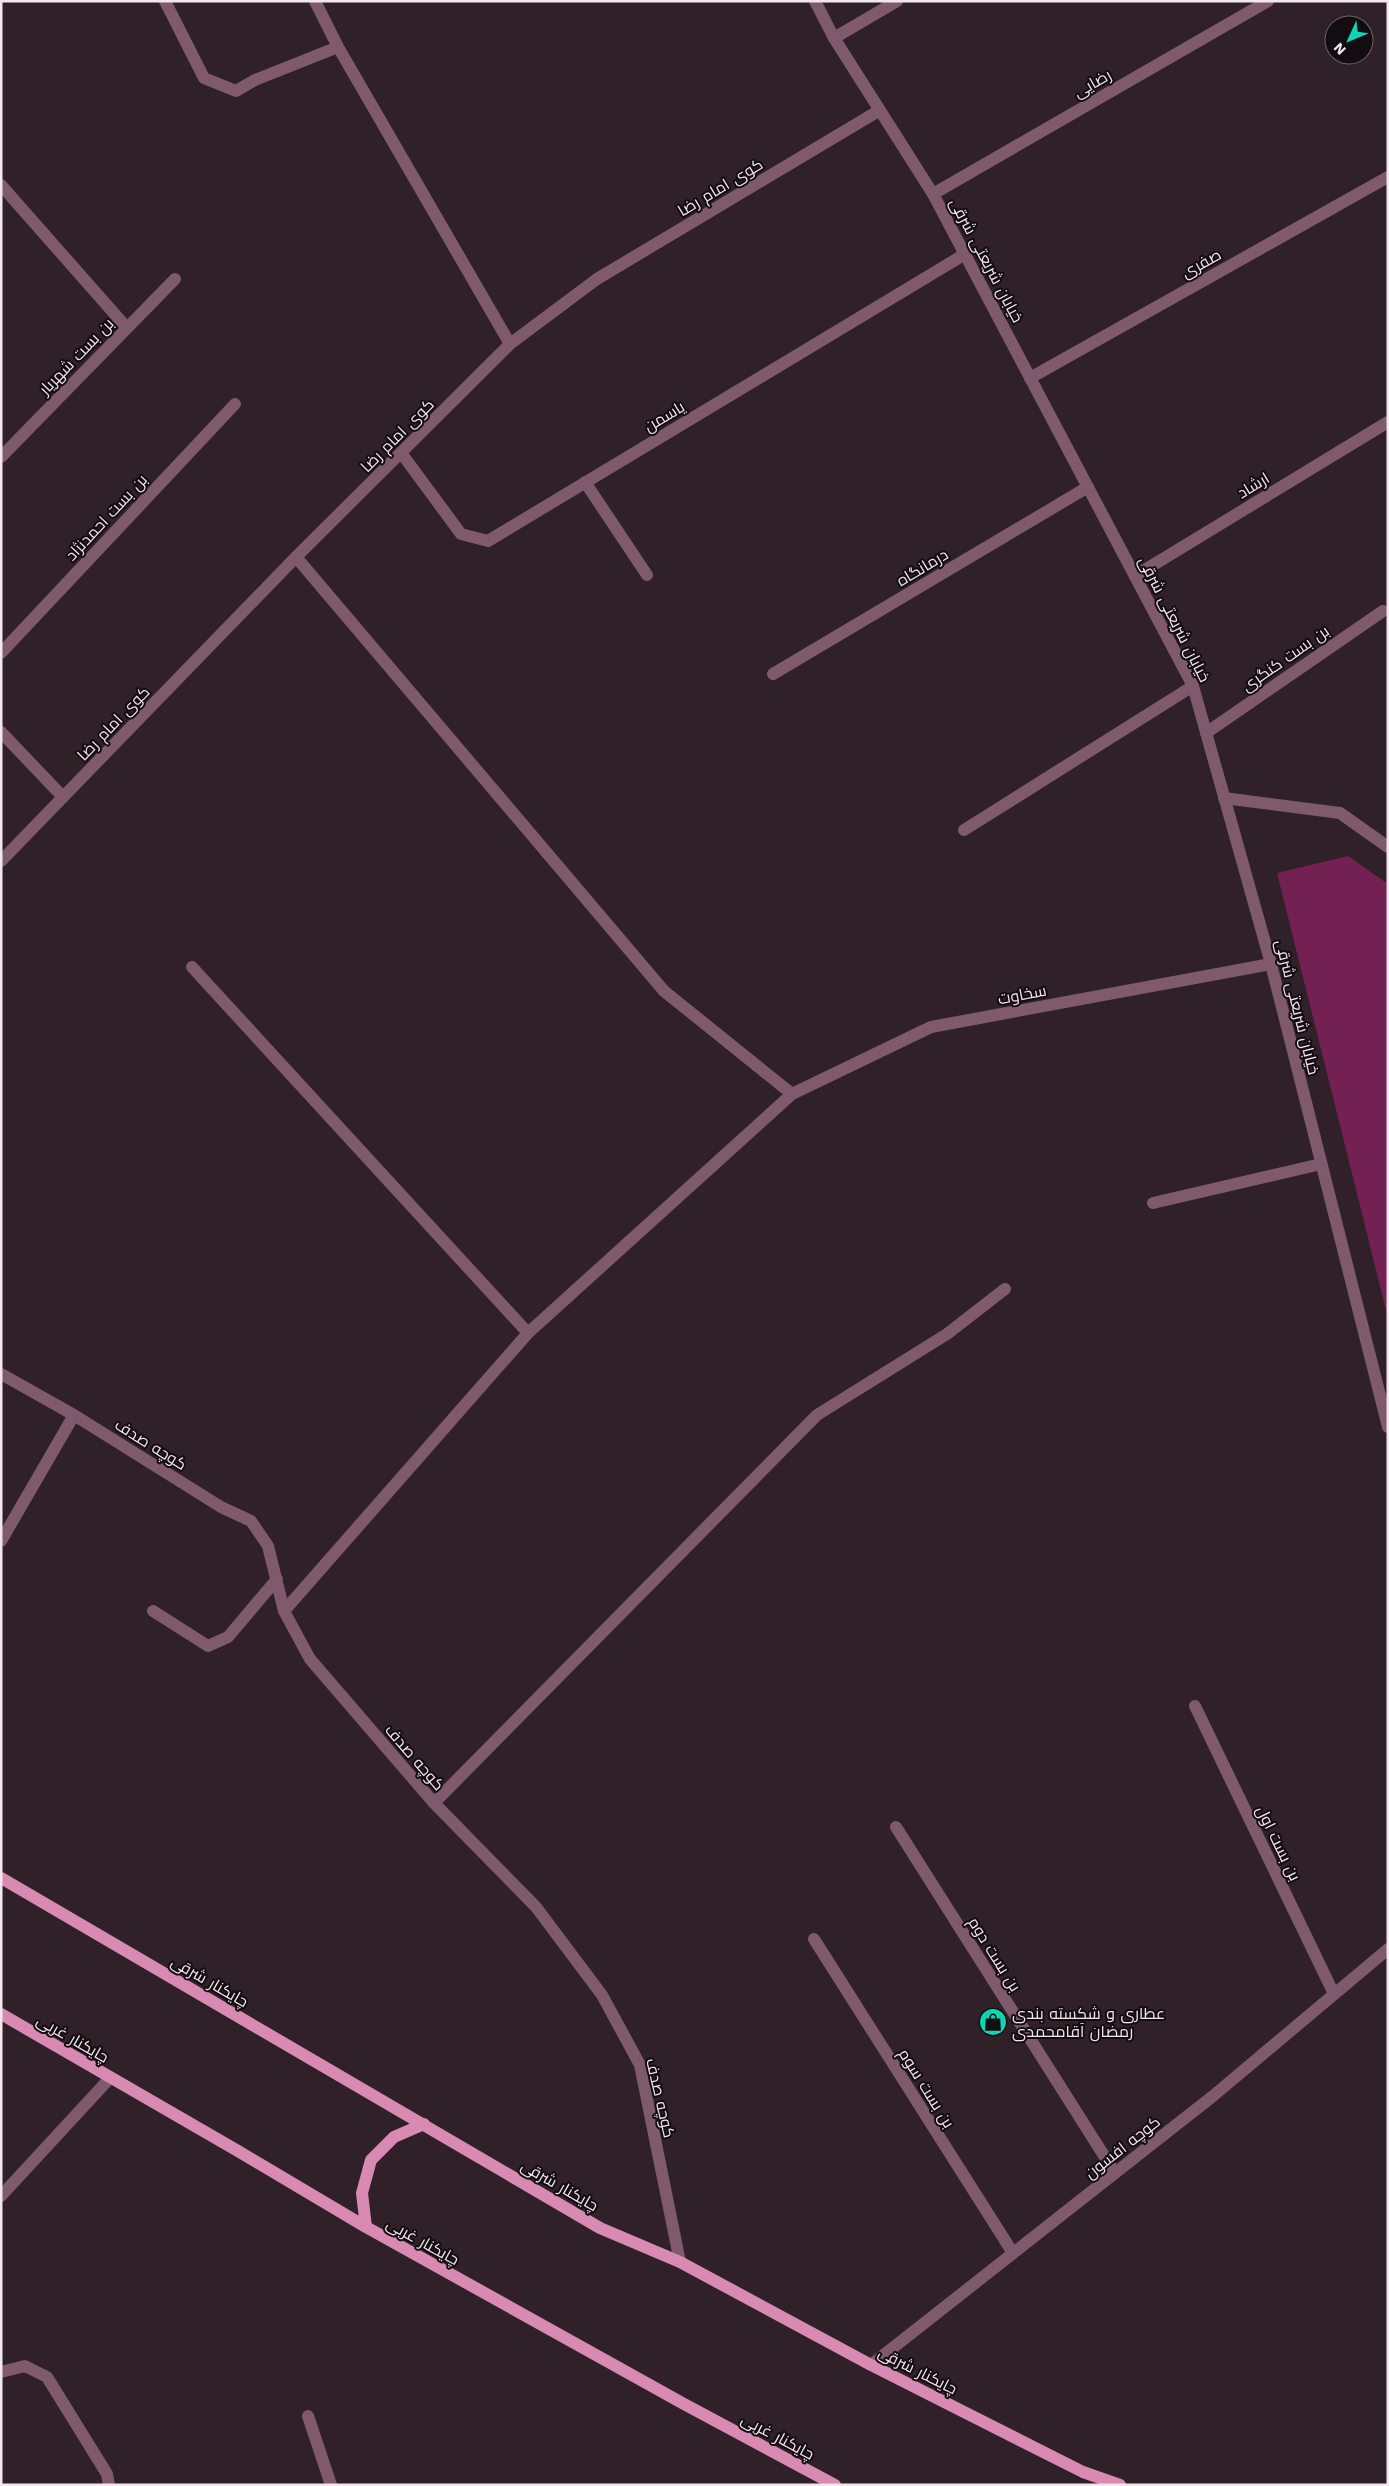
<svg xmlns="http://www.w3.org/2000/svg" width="1389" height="2486" font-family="'Work Sans',Cairo,sans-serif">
<rect width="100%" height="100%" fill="#302028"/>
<!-- green -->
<path fill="#732052" d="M1348,856L1388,884V1318L1277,873Z"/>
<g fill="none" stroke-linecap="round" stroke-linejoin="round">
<!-- service -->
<path stroke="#7f596c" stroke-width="12" d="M933,194L1268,1
M1030,378L1388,177
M773,674L1088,487
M1195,1706L1334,1994
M896,1827L1115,2173
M814,1939L1013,2253"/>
<!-- minor -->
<path stroke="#7f596c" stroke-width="12" d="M165,1L204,78L236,91L255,80L338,47
M315,1L338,47L510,344
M834,38L897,1
M1,185L127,328
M402,454L461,534L488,541L965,254
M1,457L175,279
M585,482L647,575
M1135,576L1388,422
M1,653L235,404
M1,732L63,797
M1206,733L1383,611
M1224,798L1340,813L1388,847
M964,830L1193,686
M192,967L528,1333
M792,1094L931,1027L1271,964
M1153,1203L1321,1164
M1,1374L74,1415L221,1507L251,1521L268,1546L284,1611L310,1659L434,1803L536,1907L602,1995L640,2065L680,2262
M1,1541L74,1415
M153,1611L208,1646L228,1637L277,1579
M284,1611L528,1333L792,1094L664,991L296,557
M434,1803L817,1415L947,1334L1005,1289
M1,2196L110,2078
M871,2365L1213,2096L1388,1949
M1,2372L25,2366L47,2377L107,2474L109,2485
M308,2416L331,2485"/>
<!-- tertiary -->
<path stroke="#7f596c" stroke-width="12" d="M815,1L834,38L933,194L1193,686L1271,964L1388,1427
M1,861L296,557L510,344L597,279L880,110"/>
<!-- primary -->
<path stroke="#d88ab3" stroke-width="12" d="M1,1878L600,2228L680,2262L871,2365L1083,2472L1120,2485
M1,2014L238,2151L366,2227L684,2404L835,2485
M366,2227L362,2193L371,2160L394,2137L424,2124"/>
</g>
<!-- icons -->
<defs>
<g id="shop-disc" transform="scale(1.4375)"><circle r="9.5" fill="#10d5b4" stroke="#130c10"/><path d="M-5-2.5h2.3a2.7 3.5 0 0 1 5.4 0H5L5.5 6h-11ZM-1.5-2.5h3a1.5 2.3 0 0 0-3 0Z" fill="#111"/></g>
</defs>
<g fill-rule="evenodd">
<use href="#shop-disc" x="993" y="2022"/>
</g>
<g text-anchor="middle" stroke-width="4" stroke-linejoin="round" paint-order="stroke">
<!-- street labels -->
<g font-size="16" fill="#f3e7ed" stroke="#130c10">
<text transform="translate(1092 83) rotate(-30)" y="6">رضایی</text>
<text transform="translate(720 187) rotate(-31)" y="6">کوی امام رضا</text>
<text transform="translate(987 260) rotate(62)" y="6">خیابان شریعتی شرقی</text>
<text transform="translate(1201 263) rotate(-29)" y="6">صفری</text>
<text transform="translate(76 356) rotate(-46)" y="6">بن بست شهریار</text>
<text transform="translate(664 416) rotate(-31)" y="6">یاسمن</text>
<text transform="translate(397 435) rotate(-45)" y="6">کوی امام رضا</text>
<text transform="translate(1253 485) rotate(-31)" y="6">ارشاد</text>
<text transform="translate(106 517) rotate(-47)" y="6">بن بست احمدنژاد</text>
<text transform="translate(922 567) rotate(-31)" y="6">درمانگاه</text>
<text transform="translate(1175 619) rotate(63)" y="6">خیابان شریعتی شرقی</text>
<text transform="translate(1285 658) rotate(-35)" y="6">بن بست کنگری</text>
<text transform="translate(113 723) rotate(-46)" y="6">کوی امام رضا</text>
<text transform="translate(1022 994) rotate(-11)" y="6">سخاوت</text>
<text transform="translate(1298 1007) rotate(76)" y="6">خیابان شریعتی شرقی</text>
<text transform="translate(151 1444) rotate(32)" y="6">کوچه صدف</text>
<text transform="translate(415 1757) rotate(49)" y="6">کوچه صدف</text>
<text transform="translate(1279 1843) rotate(64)" y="6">بن بست اول</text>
<text transform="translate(995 1954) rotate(58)" y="6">بن بست دوم</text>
<text transform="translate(210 1981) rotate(30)" y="6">چایکنار شرقی</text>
<text transform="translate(73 2038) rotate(30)" y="6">چایکنار غربی</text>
<text transform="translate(927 2088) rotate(58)" y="6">بن بست سوم</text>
<text transform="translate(661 2098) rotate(77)" y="6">کوچه صدف</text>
<text transform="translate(1122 2147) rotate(-38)" y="6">كوچه افسون</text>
<text transform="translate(560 2185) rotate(30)" y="6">چایکنار شرقی</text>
<text transform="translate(423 2241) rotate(29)" y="6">چایکنار غربی</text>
<text transform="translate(918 2370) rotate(27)" y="6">چایکنار شرقی</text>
<text transform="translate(778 2436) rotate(28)" y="6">چایکنار غربی</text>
</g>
<!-- poi labels -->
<g font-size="16" fill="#f3e7ed" stroke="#130c10" text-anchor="start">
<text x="1012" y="2019">عطاری و شکسته بندی<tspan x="1012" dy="18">رمضان آقامحمدی</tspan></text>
</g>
</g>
<!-- border -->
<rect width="1389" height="2486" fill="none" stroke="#f3e7ed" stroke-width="5"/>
<!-- north arrow -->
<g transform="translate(1349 40) rotate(226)"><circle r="24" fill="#130c10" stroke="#6d6468"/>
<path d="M0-4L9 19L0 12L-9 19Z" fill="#10d5b4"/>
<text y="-8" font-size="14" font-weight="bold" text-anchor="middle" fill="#f3e7ed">N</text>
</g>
</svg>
